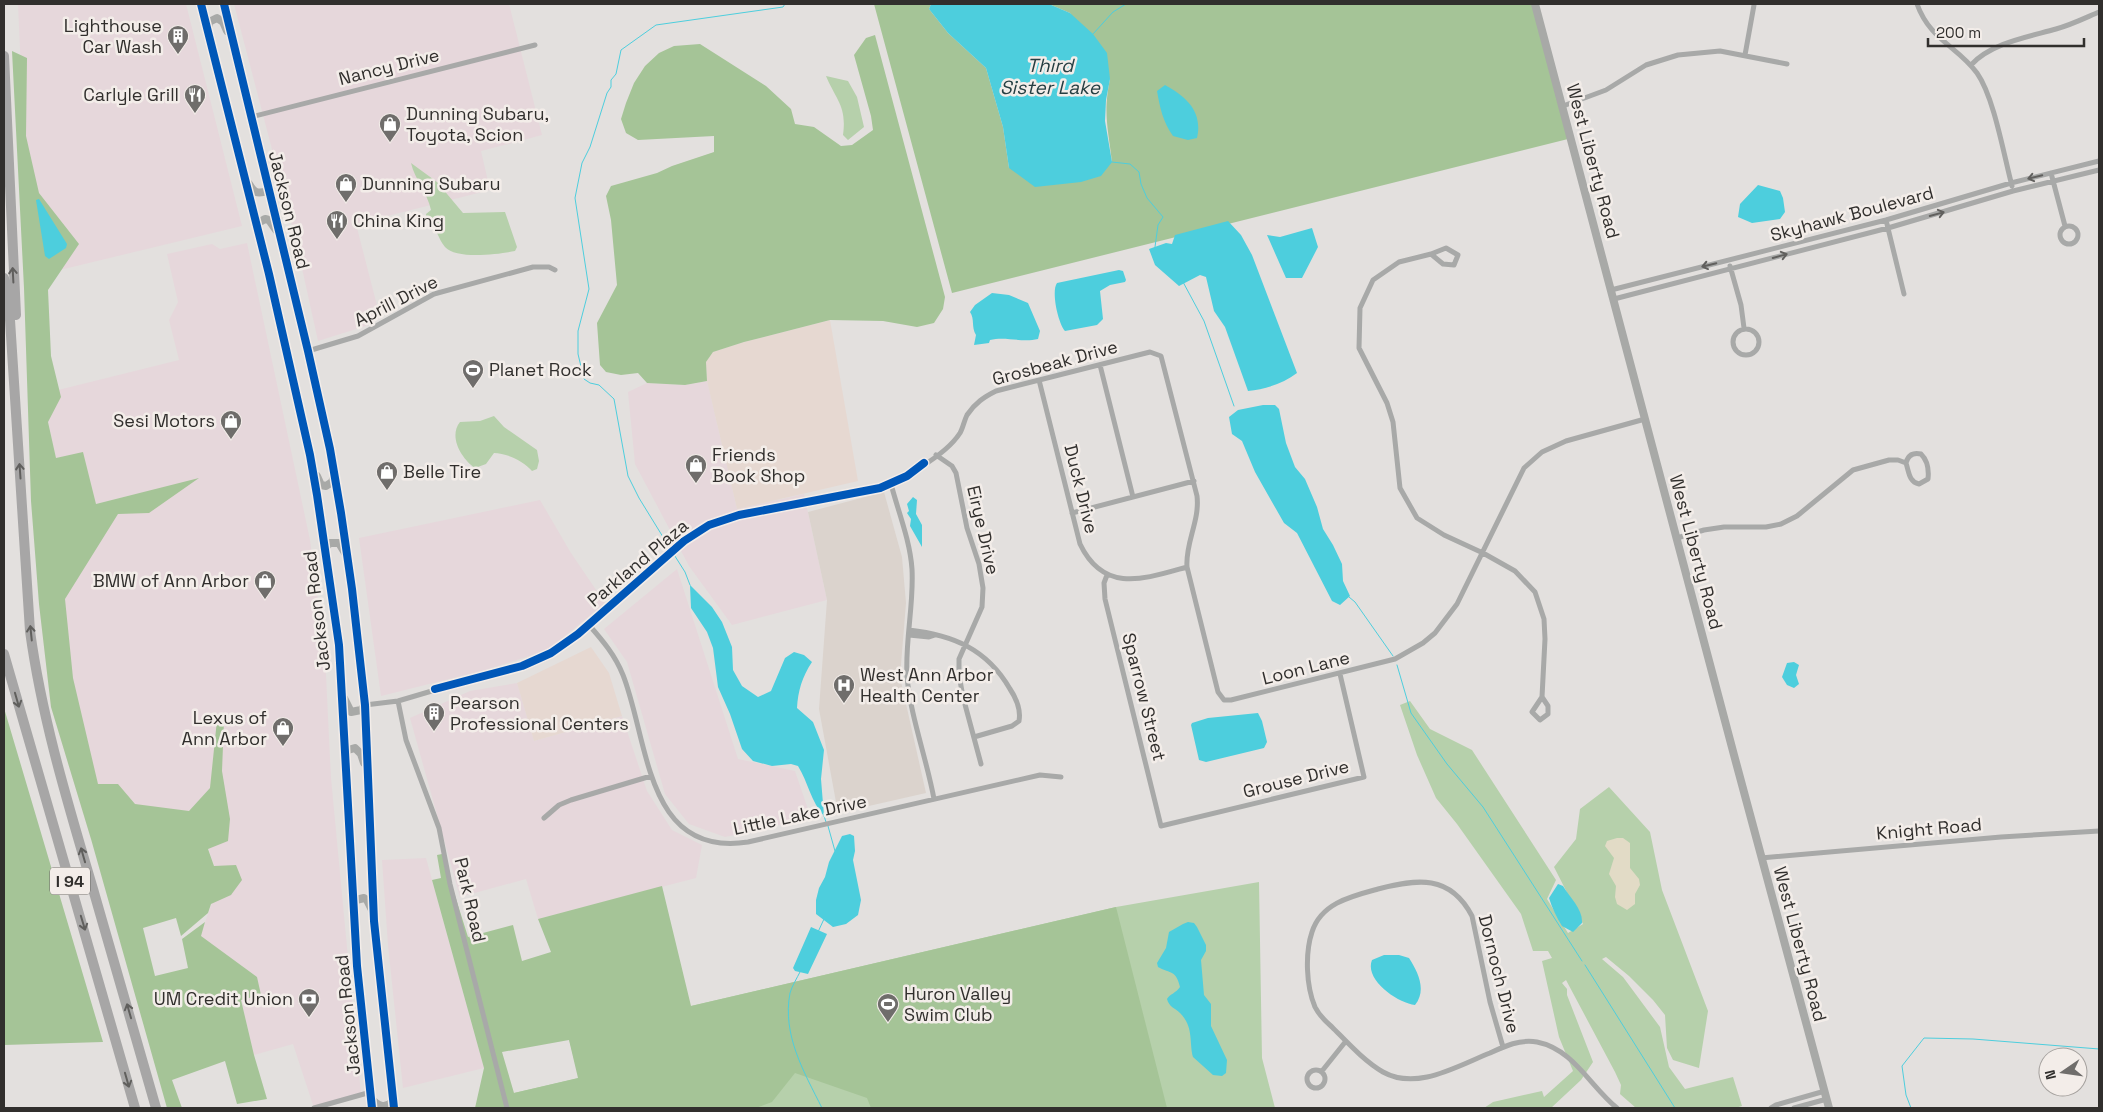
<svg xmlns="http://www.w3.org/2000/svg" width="2103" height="1112" font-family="'Space Grotesk',sans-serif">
<rect width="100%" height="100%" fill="#e3e0de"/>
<!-- commercial -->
<path fill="#e6d7db" d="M18,4H186L242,226L35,276L21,72Z
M234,4H509L542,135L481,151L490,190L356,224L380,317L369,325L318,341L296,241Z
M247,243L310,540L325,655L331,778L361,1095L314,1108L293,1044L254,1055L241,1000L257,977L200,936L220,881L195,813L91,839L51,707L39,604L136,494L96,504L83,453L56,458L42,394L179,360L169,320L178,302L167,254L212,244L220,249Z
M707,381L737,509L804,494L827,600L732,625L689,566L635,464L628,392L647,383L685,385Z
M540,500L571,553L605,603L548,650L485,670L381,696L359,538Z
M677,569L738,759L795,771L811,818L725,837L689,824L665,794L627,662L604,629Z
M517,683L534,741L622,716L647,791L672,830L702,845L696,878L538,919L526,879L460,897L410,718L470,691Z
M426,858L484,1068L403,1088L388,945L382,860Z"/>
<!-- industrial -->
<path fill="#e6d8d1" d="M830,320L858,481L737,509L707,381L706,362L713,352L744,342Z
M591,647L609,673L622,716L534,741L517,683Z"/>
<!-- built -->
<path fill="#dbd3cd" d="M884,492L902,557L906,603L900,677L926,793L838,813L819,709L827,600L808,512Z"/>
<!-- green -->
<path fill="#b6d0ab" d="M826,76L848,81L857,97L864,127L848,140L843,135C847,106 836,100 826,76Z
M411,163L437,182L463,213L505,212L517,247L515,251C500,254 456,260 445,247C438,239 437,227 427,221L426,214L431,210C427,192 415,180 411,163Z
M494,416L504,427L537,450L539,461L537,469L532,471C524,461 506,453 494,453L486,464L475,468C462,459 448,437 460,422L480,421Z
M1410,701L1430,729L1472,750L1556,880L1547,899L1568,933L1583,924L1554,867L1576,839L1580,809L1609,787L1650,832L1662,890L1708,1011L1699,1068L1673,1060L1667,1048L1665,1015L1653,1000L1629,976L1606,957L1602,959L1623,977L1660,1027L1669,1067L1685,1089L1733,1077L1742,1106L1735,1108H1636L1620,1094L1621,1085L1615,1072L1566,980L1562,983L1567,989V995L1593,1062L1581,1080L1551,1108H1484L1493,1102L1542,1091L1544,1097L1573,1071L1559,1037L1542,961L1552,958L1548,951H1533L1521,914L1457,824L1436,798L1417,755L1400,705Z
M1259,882L1262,1058L1275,1108H519L514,1093L579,1078L569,1039L691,1006L1116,907Z"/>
<!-- forest -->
<path fill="#a5c497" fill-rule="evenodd" d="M874,4H931L929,9L948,33L986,68L1003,127L1009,168L1112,162C1108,128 1103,113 1110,79L1070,13L1049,4H1532L1568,139L952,293Z
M875,35L945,297L943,309L934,323L917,327L883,321L830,320L744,342L713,352L706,362L707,381L685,385L647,383L638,373L621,375L606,372L600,365L597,323L617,285L611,220L606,196L611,186L657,173L672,166L714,152V136L638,140L626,133L621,119L626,103L634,83L645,66L659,53L674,46L700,44L766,86L791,109L795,124L814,127L841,146L852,145L873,130L871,116L854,55L866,38Z
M12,51L27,58L26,136L39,193L79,244L48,290L51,356L61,397L48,422L56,458L83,452L96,504L199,478L149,513L118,514L65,599L73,678L98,784H118L135,804L189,811L210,788L217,720L224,721L222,771L230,819L228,841L208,849L214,866L236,865L242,880L231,895L211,904L208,913L181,936L176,918L143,928L155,976L188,968L182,939L205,922L201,936L257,977L261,995L241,1000L254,1055L267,1099L237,1104L225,1061L172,1080L182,1108H167L91,839L51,707L39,604L31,501L24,288Z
M4,708L103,1042L4,1045Z
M442,854L468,937L513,925L522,961L551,952L538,919L662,886L691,1006L1116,907L1167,1108H871L867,1098L795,1073L772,1102L756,1108H475L484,1068L432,880L441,878L437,855ZM569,1040L578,1078L514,1093L502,1052Z"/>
<!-- sand -->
<path fill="#e2dbc6" d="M1617,838H1623L1630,843V868L1639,879L1640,885L1635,894V904L1627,910L1617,904L1615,897L1616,886L1609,874L1614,858L1605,846L1607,841Z"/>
<!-- water -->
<path fill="#4dcedd" d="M931,4H1049L1070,13L1093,34L1107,53L1110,79L1106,100L1105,121L1112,162L1101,176L1081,182L1035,187L1009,168L1003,127L986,68L948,33L929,9Z
M1165,85C1187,97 1203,112 1197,138L1188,140L1173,136C1163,122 1160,108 1157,91Z
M1758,185L1780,191L1783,198L1785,212L1780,219L1752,223L1738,217L1740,204Z
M39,199L67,244L66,248L49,259L45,256L36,200Z
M1228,221L1241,235L1252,255L1297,373C1283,384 1265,389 1248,391L1225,327L1214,311L1206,277L1200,275L1179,286L1155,265L1149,249L1166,243L1172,244L1175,235Z
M1312,228L1318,247L1302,278H1286L1267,235L1280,237Z
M1119,270L1123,271L1126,280L1125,282L1110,285L1100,291L1103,319L1097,325L1065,331C1058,323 1051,291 1057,283Z
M992,293L1009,295L1028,303L1040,331L1038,339C1022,343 1006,336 990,340L989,343L974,345L976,335C971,327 975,319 970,312L975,305Z
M1263,405H1275L1279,409L1286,443L1295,467L1305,479L1317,507L1323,529L1333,545L1342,564L1343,581L1350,596L1340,605L1332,601L1297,533L1284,523L1255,472L1242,441L1232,434L1229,417L1238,410Z
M913,497L917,500L916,514L922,525V547L910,526L911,519L907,513L909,511L907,504Z
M690,585L712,607L722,622L732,647L733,670L742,686L758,697L771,691L785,658L794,652L804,655L812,662C802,677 798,691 797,708L813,722L824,750L821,779L824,816C811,802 808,782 798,766L791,764L772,766L753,761L742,749L730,714L718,687L713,648L707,632L691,608Z
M1794,662L1799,665L1796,675L1799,684L1794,688L1787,685L1782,677L1787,663Z
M1258,713L1262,721L1267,742L1264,748L1206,762L1199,760L1191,725L1192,723L1208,718Z
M850,834L854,836L855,851L853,860L861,900L858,915L846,924L833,927L816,914V900L819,888L825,877L829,862L842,836Z
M1558,884L1563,886C1570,898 1583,909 1582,923L1573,932L1562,926C1557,918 1552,908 1549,898Z
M1188,922L1194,923L1197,927L1206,945V951L1201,960L1204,995L1211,1004V1026L1227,1060L1226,1073L1222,1076L1213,1075L1193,1057C1189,1042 1194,1027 1180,1013C1175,1008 1169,1007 1167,999C1170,994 1176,993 1180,987C1176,970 1171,974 1158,967L1157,963L1166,948L1169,932L1183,924Z
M811,927L827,934L808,974L795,971L793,968Z
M1384,955H1399L1409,958C1418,972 1427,990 1415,1005C1398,1003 1364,980 1372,960Z"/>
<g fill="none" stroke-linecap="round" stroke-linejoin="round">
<!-- stream -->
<path stroke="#4dcedd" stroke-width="1" d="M1093,34L1113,12L1126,4
M1112,162L1130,164L1139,172L1141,184L1147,198L1163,217L1158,225L1155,247
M1183,282L1204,321L1234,406
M671,550L639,498L628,476L614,399L599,385L590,383L584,379L578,354V331L589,289L575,198L582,163L590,147L607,93L611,87V80L616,74L621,50L656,25L783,7L785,4
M673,553L685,572L690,585
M1349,597L1355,602L1393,656
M1397,665L1411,713L1447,764L1483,807L1582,961
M824,816L826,822
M828,826L835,851
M818,932L824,919
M1585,965L1675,1108
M800,972C797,978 792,986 790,993C782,1035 804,1072 822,1108
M1911,1108L1906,1095L1902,1066L1924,1038L1973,1039L2099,1049"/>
<!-- minor -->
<path stroke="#a8a9a8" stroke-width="5" d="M1917,4C1930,40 1957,46 1977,73C1994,97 2004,156 2012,186
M1745,55L1754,5
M1971,65C1991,43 2028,37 2056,29C2071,25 2085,18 2099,12
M1563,106L1606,90L1646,65L1678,55L1720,51L1787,64
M251,117L535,45
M2051,173L2065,226
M1886,220L1904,294
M2060 235a9 9 0 1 1 18 0a9 9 0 1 1-18 0Z
M1431,254L1446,248L1458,255L1454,265L1443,264L1431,254L1399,262L1373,280L1360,308L1359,348L1387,403L1393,422L1400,488L1417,518L1444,535L1483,553L1515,571L1535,592L1544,619L1545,639L1542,697L1532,712L1540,720L1548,714V706L1542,697
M1730,266L1741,305L1744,328
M1611,290L1886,220L2011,183L2099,161
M1614,299L1888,228L2013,191L2099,170
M1733 342a13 13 0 1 1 26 0a13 13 0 1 1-26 0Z
M308,351L358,336L434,294L533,267H549L555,270
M1100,365L1133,497
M1039,380L1080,544C1104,594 1144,579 1187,567
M936,455L952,466L956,473L967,528L979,564L983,588L982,607L959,659V675L963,697L981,764
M891,484C898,511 910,540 912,569C914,605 905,640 907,676C910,715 927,760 934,799
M1072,513L1194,481
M1677,538L1704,530L1724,527H1766L1781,524L1797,516L1853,470L1889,460H1898L1906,463C1909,472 1909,482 1919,484L1928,479C1929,470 1927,460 1921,454C1913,452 1908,455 1906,463
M1107,575L1104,583L1105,599L1161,826L1364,777L1340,674
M589,625C603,641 615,655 623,675C649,741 645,858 748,842L1040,775L1061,777
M909,630C953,635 987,649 1010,689C1016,698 1021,710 1019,721L1012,726L974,737
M909,635L929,637L935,635
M398,701L406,740L439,828L450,884L507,1108
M365,705L398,701L537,660L558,649L578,634L684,541C701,528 718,520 739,515L873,489C899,483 946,455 960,433C963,428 964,421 967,415C975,403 984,397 996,391L1150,352L1161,356L1197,496C1200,521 1185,543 1187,567L1218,692L1224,700H1231L1395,659L1423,643L1435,633L1457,604L1524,468L1542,452L1566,441L1645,419
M544,818L559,805L571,800L651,776
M1761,858L2001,837L2099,831
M1503,1047L1490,1002L1472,916C1450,874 1417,879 1378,889C1352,896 1321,903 1312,932C1305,953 1306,986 1315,1007C1319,1015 1325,1021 1332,1027C1347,1042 1364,1061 1383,1072C1417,1091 1457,1066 1490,1053C1505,1046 1520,1039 1537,1042C1573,1049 1590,1086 1617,1108
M1307 1079a9 9 0 1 1 18 0a9 9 0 1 1-18 0Z
M1322,1071L1346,1041
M314,1108L371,1092
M1771,1108L1776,1105L1825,1091
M1794,1108L1827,1099"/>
<!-- secondary -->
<path stroke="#a8a9a7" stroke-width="8" d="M201,4L269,274L310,455L317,495L339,645L357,966L372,1108
M224,4L308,351L330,449L341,513L352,589L365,705L374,921L394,1108
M1535,4L1734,755L1829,1108
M208,28L209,22L217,18L223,22L227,31
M249,184C254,193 257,194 268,191
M257,226L258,223L265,219L269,220L276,230
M317,476L321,485L326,486L332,482L335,474
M325,548L330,543H339L345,553
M344,698L351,712L361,710L365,705
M345,754L348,750L355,748L361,754L364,763
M353,904L356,900L364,898L367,900L372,910
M371,1098C378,1107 386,1109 393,1101"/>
<!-- motorway -->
<path stroke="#a7a6a6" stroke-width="10" d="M4,56L16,315
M4,278L10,320L30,631C42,719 68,804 93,889C114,962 135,1035 156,1108
M4,654L135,1108"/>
<!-- cycleway casing -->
<g stroke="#f3ede9" stroke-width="11">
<path id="cycleway" d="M201,4L269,274L310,455L317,495L339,645L357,966L372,1108
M224,4L308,351L330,449L341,513L352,589L365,705L374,921L394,1108
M435,689L522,666L551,653L578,634L684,541L709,525L739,515L880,488L907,476L924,463"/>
</g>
<!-- cycleway -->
<use href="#cycleway" stroke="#0057b8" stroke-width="8"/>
</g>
<!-- one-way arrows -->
<defs><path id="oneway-shaft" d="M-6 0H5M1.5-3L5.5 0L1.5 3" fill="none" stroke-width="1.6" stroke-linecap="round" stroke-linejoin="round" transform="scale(1.25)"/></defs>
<g stroke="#61605e">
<use href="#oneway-shaft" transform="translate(2035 177) rotate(166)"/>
<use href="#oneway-shaft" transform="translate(1937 214) rotate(-15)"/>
<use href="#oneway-shaft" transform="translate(1780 256) rotate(-15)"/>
<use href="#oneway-shaft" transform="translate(1709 265) rotate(167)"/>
</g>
<g stroke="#605f5d">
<use href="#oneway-shaft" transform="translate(13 275) rotate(-93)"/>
<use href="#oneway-shaft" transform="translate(20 471) rotate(-94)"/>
<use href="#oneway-shaft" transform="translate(31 633) rotate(-96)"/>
<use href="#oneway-shaft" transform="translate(17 700) rotate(74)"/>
<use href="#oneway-shaft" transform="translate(83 855) rotate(-106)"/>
<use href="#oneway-shaft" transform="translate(83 923) rotate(73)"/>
<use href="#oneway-shaft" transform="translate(129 1011) rotate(-106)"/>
<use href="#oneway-shaft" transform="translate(127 1080) rotate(74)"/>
</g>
<!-- icons -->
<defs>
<g id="building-pin" transform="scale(1.125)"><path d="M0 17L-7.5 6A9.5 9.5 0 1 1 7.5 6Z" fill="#6f6d6b" stroke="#f3ede9"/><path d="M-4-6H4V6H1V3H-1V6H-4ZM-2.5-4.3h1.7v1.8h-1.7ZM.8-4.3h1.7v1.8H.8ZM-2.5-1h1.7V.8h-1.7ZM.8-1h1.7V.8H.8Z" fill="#fff"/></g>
<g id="restaurant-pin" transform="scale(1.125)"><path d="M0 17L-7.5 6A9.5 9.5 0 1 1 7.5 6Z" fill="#6f6d6b" stroke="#f3ede9"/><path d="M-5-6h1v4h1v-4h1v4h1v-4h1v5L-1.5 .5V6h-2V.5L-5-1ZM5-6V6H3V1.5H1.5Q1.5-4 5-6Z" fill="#fff"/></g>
<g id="shop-pin" transform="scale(1.125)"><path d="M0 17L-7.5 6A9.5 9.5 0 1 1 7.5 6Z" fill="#6f6d6b" stroke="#f3ede9"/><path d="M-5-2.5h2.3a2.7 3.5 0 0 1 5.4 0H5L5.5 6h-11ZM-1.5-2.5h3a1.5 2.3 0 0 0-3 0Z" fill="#fff"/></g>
<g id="stadium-pin" transform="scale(1.125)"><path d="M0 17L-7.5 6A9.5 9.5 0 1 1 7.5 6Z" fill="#6f6d6b" stroke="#f3ede9"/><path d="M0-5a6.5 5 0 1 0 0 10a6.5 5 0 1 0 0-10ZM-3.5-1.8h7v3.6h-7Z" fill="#fff"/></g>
<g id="hospital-pin" transform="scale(1.125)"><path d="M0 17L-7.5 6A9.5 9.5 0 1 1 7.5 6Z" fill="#6f6d6b" stroke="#f3ede9"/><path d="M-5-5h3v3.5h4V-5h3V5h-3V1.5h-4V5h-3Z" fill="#fff"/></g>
<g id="bank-pin" transform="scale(1.125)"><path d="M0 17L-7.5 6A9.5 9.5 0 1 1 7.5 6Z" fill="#6f6d6b" stroke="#f3ede9"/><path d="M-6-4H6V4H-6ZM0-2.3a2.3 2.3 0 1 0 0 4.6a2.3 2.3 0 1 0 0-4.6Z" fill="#fff"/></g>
</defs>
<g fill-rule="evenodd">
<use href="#building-pin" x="178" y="36"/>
<use href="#restaurant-pin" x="195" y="95"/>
<use href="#shop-pin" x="390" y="124"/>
<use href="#shop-pin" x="346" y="184"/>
<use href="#restaurant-pin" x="337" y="221"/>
<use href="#stadium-pin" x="473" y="370"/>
<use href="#shop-pin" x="231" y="421"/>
<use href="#shop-pin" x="696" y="465"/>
<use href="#shop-pin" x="387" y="472"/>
<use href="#shop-pin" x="265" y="581"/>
<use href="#hospital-pin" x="844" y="685"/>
<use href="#building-pin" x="434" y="713"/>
<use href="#shop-pin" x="283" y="728"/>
<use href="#bank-pin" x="309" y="999"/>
<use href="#stadium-pin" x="888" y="1004"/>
</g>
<g text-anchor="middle" stroke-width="5" stroke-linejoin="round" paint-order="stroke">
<!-- shield labels -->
<rect fill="#f3ede9" stroke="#6b6865" stroke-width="1" x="50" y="867.5" width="40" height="27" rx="4"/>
<g font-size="16" font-weight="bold" fill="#312f2d">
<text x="70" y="887">I 94</text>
</g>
<!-- poi labels -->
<g font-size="18" fill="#312f2d" stroke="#f3ede9" text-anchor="start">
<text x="162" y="32" text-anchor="end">Lighthouse<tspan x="162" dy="21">Car Wash</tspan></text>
<text x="179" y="101" text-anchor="end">Carlyle Grill</text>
<text x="406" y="120">Dunning Subaru,<tspan x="406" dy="21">Toyota, Scion</tspan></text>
<text x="362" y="190">Dunning Subaru</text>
<text x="353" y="227">China King</text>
<text x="489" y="376">Planet Rock</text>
<text x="215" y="427" text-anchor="end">Sesi Motors</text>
<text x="712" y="461">Friends<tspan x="712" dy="21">Book Shop</tspan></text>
<text x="403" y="478">Belle Tire</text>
<text x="249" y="587" text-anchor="end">BMW of Ann Arbor</text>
<text x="860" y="681">West Ann Arbor<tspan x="860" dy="21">Health Center</tspan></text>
<text x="450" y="709">Pearson<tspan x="450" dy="21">Professional Centers</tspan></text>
<text x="267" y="724" text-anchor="end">Lexus of<tspan x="267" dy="21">Ann Arbor</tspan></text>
<text x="904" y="1000">Huron Valley<tspan x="904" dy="21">Swim Club</tspan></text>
<text x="293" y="1005" text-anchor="end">UM Credit Union</text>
</g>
<!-- street labels -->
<g font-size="18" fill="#312f2d" stroke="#f3ede9">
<text transform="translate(389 67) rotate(-14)" y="6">Nancy Drive</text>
<text transform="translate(1593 161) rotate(75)" y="6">West Liberty Road</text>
<text transform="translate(289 210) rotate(76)" y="6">Jackson Road</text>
<text transform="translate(1852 214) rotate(-15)" y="6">Skyhawk Boulevard</text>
<text transform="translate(396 301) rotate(-27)" y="6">Aprill Drive</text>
<text transform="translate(1055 363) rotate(-15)" y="6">Grosbeak Drive</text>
<text transform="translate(1081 489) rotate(76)" y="6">Duck Drive</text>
<text transform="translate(983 530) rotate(77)" y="6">Eirye Drive</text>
<text transform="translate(1696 552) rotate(75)" y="6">West Liberty Road</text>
<text transform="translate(638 563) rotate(-40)" y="6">Parkland Plaza</text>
<text transform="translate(317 611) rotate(-97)" y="6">Jackson Road</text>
<text transform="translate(1306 668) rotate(-14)" y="6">Loon Lane</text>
<text transform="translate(1144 697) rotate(76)" y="6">Sparrow Street</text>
<text transform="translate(1296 779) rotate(-14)" y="6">Grouse Drive</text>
<text transform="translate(800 815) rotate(-12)" y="6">Little Lake Drive</text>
<text transform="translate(1929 829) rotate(-5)" y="6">Knight Road</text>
<text transform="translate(470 900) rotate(77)" y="6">Park Road</text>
<text transform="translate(1800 944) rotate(75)" y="6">West Liberty Road</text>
<text transform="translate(1499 974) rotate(76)" y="6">Dornoch Drive</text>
<text transform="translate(348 1015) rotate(-96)" y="6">Jackson Road</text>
</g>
<!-- water labels -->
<g font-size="19" font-style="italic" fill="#253e42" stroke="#f3ede9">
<text x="1050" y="72">Third<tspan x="1050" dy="22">Sister Lake</tspan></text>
</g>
</g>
<!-- border -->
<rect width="2103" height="1112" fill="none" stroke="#312f2d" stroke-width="10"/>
<!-- north arrow -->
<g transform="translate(2063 1072) rotate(257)"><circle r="24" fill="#f3ede9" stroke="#a5a19e"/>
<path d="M0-4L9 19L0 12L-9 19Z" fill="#6f6d6b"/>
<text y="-8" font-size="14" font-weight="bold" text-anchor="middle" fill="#312f2d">N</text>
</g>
<!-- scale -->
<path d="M1928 38v8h156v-8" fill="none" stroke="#312f2d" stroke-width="2.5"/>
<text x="1936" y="38" font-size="15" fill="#312f2d" stroke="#f3ede9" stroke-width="4" paint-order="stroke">200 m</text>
</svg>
